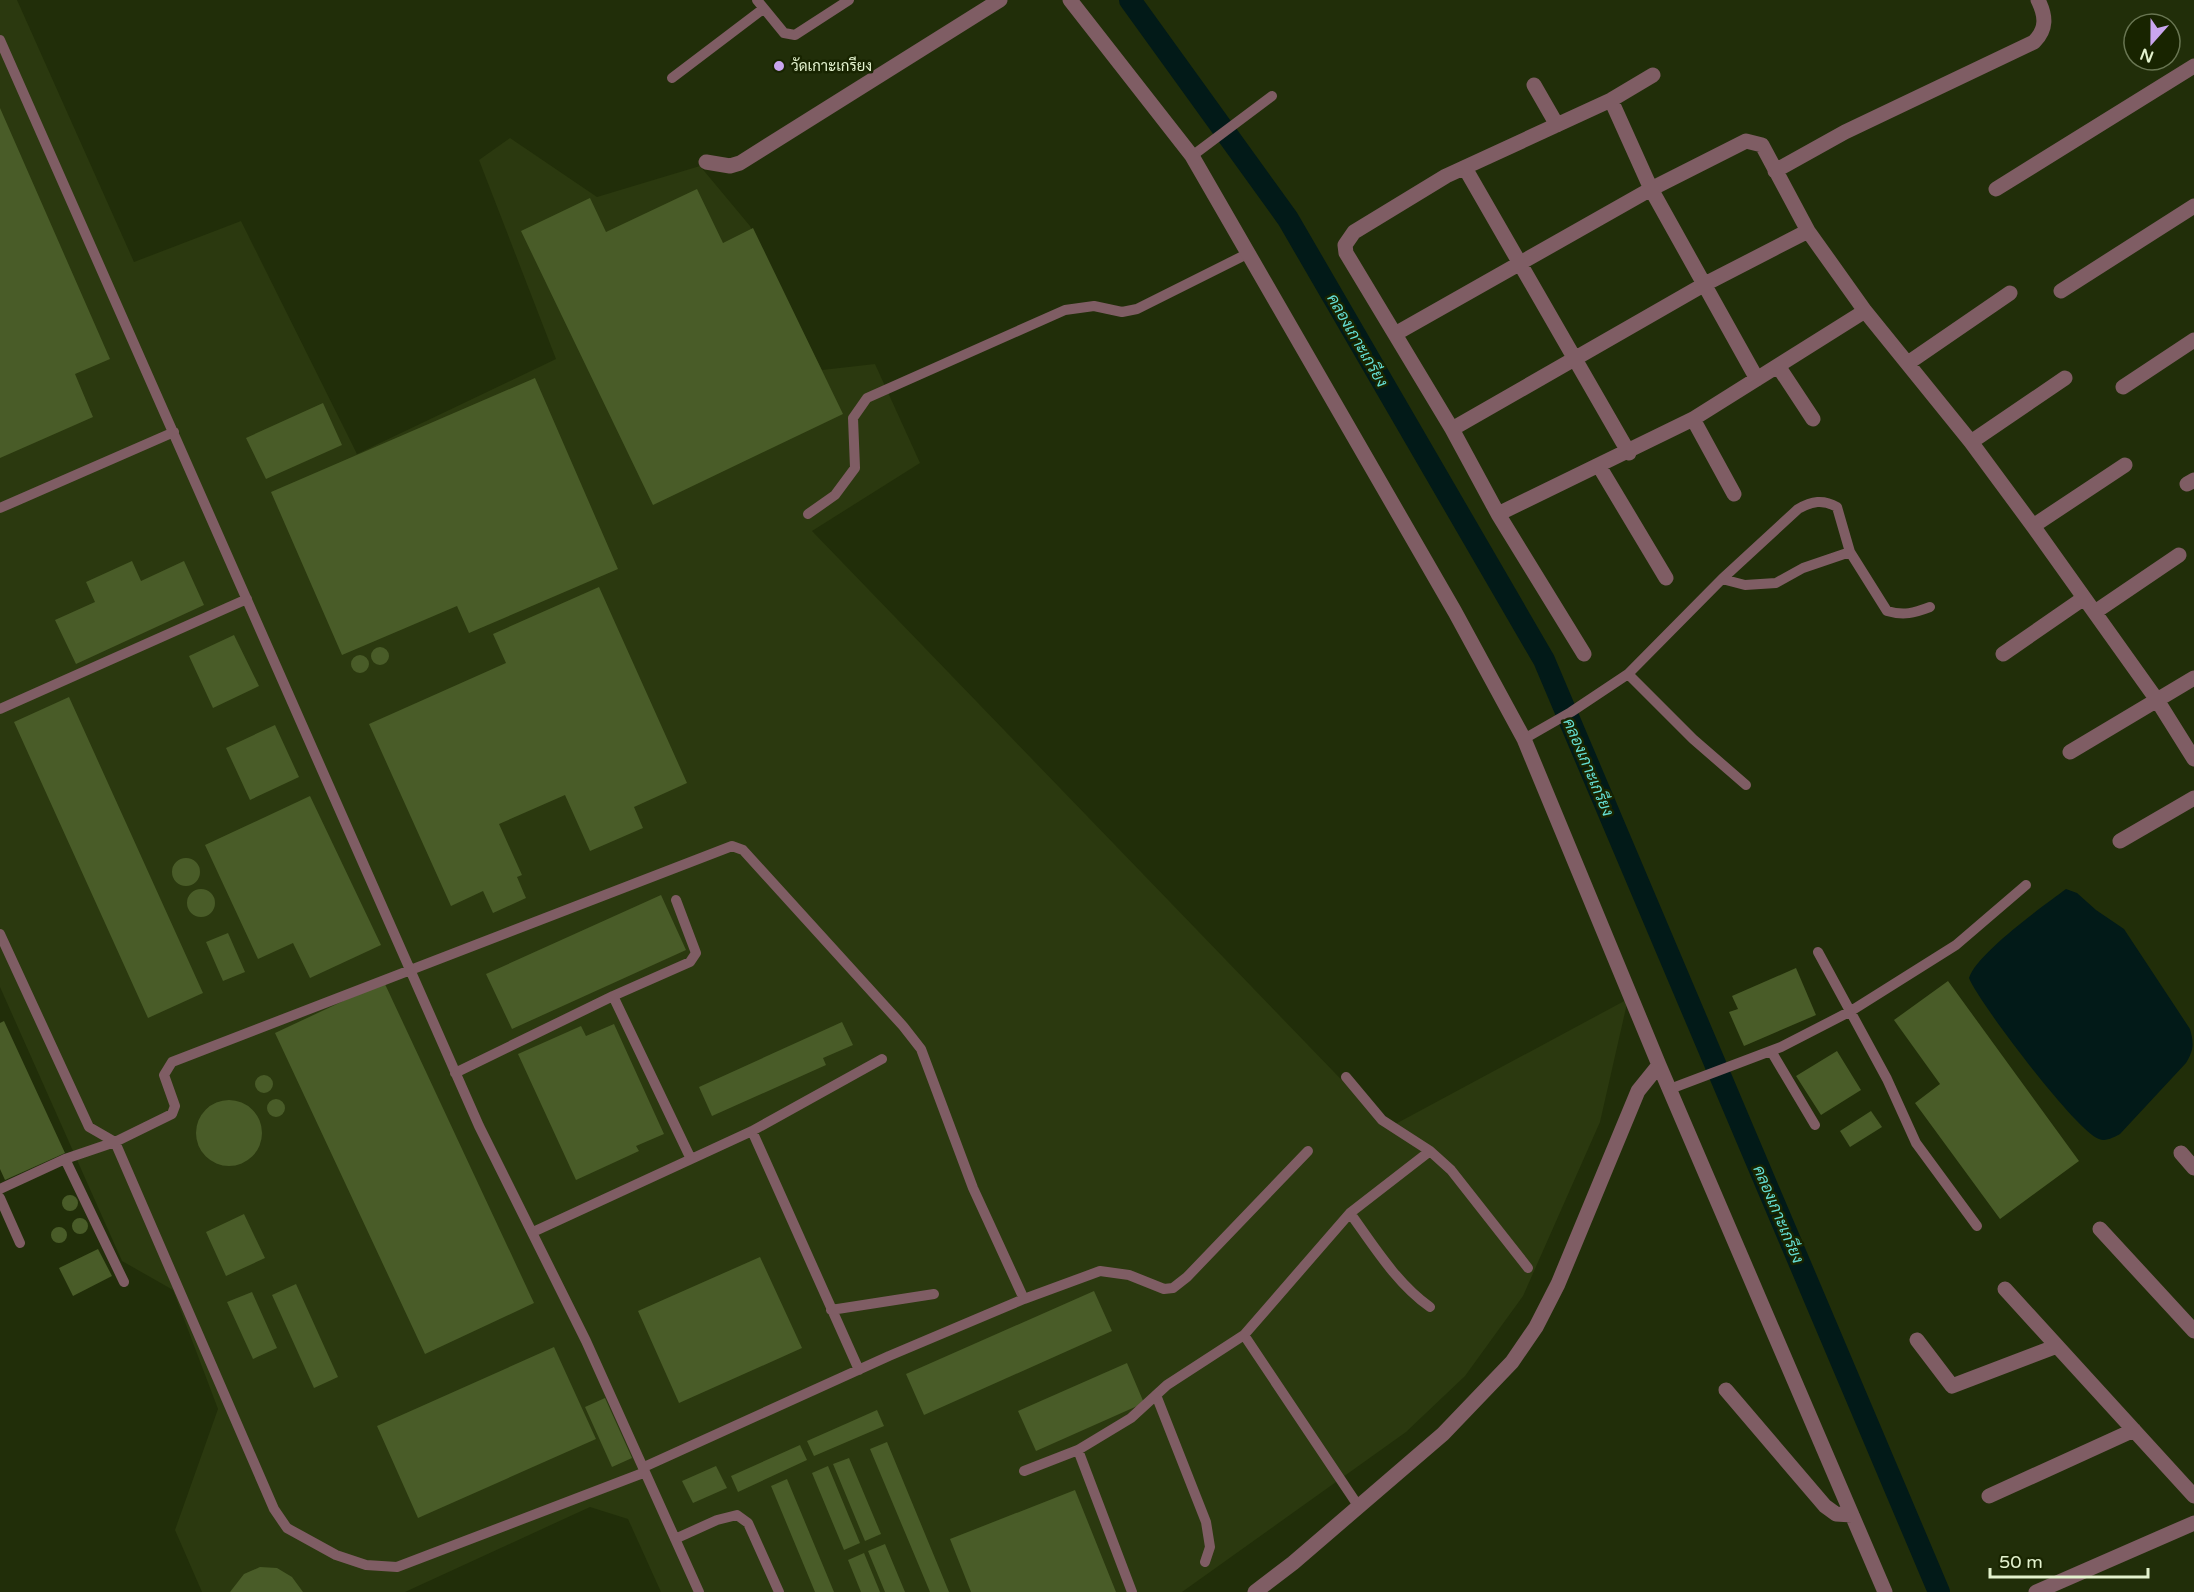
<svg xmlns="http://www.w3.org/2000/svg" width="2194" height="1592" font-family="'Varela Round',Sarabun,sans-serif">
<rect width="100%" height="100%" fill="#212e09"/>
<!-- built -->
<path fill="#2b390f" d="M0,0H17L134,262L241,221L357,454L556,359L479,160L510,138L597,197L700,166L750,226L822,370L875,364L920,463L812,531L1388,1128L1628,999L1600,1122L1523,1296L1465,1376L1406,1432L1182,1592H661L628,1519L590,1507L405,1592H202L175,1530L218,1409L173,1290L122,1261L0,987Z"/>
<!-- water -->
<path fill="#021a18" d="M2066,889L2077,893L2096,910L2124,929L2190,1029C2194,1043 2194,1050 2186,1063L2120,1134C2114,1137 2106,1142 2099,1139C2077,1132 1979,1003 1969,978C1976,954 2043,906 2066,889Z"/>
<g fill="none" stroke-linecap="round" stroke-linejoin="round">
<!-- canal -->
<path stroke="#021a18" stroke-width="22" d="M1130,0L1288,219L1544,660L1939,1592"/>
</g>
<!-- building -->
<path fill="#495c28" d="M0,108L110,359L75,374L93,417L0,458Z
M697,189L723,243L753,228L843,414L653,505L521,231L590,198L606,232Z
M535,378L618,569L469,633L457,606L342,655L271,492Z
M323,403L342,445L266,479L246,438Z
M132,561L141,581L184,561L204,605L76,664L55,620L95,602L86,582Z
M599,587L687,783L634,807L643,828L590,851L565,795L499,824L522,875L517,877L526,898L493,913L483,891L451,906L369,724L506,663L493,634Z
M234,635L259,686L213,708L189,656Z
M371 656a9 9 0 1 1 18 0a9 9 0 1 1-18 0Z
M351 664a9 9 0 1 1 18 0a9 9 0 1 1-18 0Z
M69,697L203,993L148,1018L14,722Z
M275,725L299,777L250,800L226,748Z
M310,796L381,945L310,978L293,943L258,959L205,845Z
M172 872a14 14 0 1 1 28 0a14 14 0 1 1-28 0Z
M187 903a14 14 0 1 1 28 0a14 14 0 1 1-28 0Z
M661,895L686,950L512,1029L486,974Z
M228,933L245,972L223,981L206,942Z
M1796,968L1816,1015L1744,1046L1729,1012L1738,1009L1732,996Z
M1948,981L2079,1161L2000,1219L1915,1103L1940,1084L1894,1020Z
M384,982L534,1303L425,1354L275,1033Z
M4,1021L65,1153L5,1180L0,1169V1023Z
M842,1022L853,1045L823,1058L826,1065L712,1116L699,1087Z
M614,1024L664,1134L636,1146L639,1151L576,1180L518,1054L581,1026L586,1036Z
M1837,1051L1861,1090L1821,1115L1796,1076Z
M255 1084a9 9 0 1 1 18 0a9 9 0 1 1-18 0Z
M267 1108a9 9 0 1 1 18 0a9 9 0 1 1-18 0Z
M196 1133a33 33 0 1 1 66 0a33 33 0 1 1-66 0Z
M1871,1111L1882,1127L1850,1147L1840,1131Z
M62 1203a8 8 0 1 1 16 0a8 8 0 1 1-16 0Z
M244,1214L265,1258L226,1276L206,1232Z
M72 1226a8 8 0 1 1 16 0a8 8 0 1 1-16 0Z
M51 1235a8 8 0 1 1 16 0a8 8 0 1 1-16 0Z
M98,1249L112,1276L73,1296L59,1268Z
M760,1257L802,1348L679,1403L638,1311Z
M296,1284L338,1377L314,1388L272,1295Z
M1094,1291L1112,1331L924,1415L906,1374Z
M252,1292L277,1348L253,1359L227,1302Z
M554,1347L596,1439L418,1518L377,1426Z
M1127,1363L1144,1403L1036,1451L1018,1411Z
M605,1398L632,1458L612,1467L585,1407Z
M877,1410L884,1426L814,1456L807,1441Z
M887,1442L949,1592H930L870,1449Z
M800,1445L807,1460L738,1492L731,1476Z
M849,1458L881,1534L865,1541L833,1464Z
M716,1466L727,1488L693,1503L682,1481Z
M828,1466L860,1543L844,1550L812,1473Z
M787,1479L834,1592H815L771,1486Z
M1075,1490L1116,1592H971L950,1539Z
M885,1544L905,1592H885L868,1551Z
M864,1553L880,1592H861L848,1560Z
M260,1567L277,1568L292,1577L303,1592H230L244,1574Z"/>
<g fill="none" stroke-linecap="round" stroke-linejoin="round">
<!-- service -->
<path stroke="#7f5d64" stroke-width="10" d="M757,0L784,33L795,35L849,0
M0,40L479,1126L586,1341L699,1592
M672,78L763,9
M1192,156L1272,96
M0,508L174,432
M808,514L835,495L855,468L853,418L867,398L1065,310L1094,306L1122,312L1137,309L1247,254
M1722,579L1745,585L1776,583L1803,568L1850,552
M1628,674L1693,739L1746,785
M0,709L247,599
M1524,739L1571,712L1628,674L1722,579L1798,509C1812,501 1823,499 1837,507L1850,552L1887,611C1904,616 1914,613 1930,607
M0,934L89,1127L115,1142L274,1509L287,1528L336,1555L366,1565L397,1567L643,1473
M1818,952L1887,1079L1916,1143L1977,1226
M613,996L690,1157
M1771,1051L1815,1125
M455,1073L613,996L690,962L696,953L676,900
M1670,1089L1781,1047L1851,1011L1956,945L2026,885
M752,1131L859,1370
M1430,1151L1451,1170L1528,1268
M65,1159L124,1282
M0,1189L65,1159L115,1142L172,1114L175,1106L164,1075L172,1062L732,846L743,850L903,1026L921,1049L973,1188L1024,1299
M0,1198L20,1243
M1350,1213C1373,1245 1397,1284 1430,1307
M533,1232L752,1131L882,1059
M831,1310L934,1294
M1244,1335L1359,1507
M1156,1395L1206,1522L1210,1547L1205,1562
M1078,1450L1132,1592
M644,1467L889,1356L1024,1299L1100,1271L1129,1275L1164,1289L1173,1288L1187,1277L1308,1151
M1024,1471L1078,1450L1131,1418L1167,1385L1244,1335L1350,1213L1430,1151L1382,1120L1346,1077
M675,1539L717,1520L737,1515L748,1523L779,1592"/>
<!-- minor -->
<path stroke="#7f5d64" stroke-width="15" d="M1070,0L1192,156L1455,612L1524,739L1659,1065L1885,1592
M1534,85L1557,125
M1611,100L1651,189L1757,379
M706,162L730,166L740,163L1000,0
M1465,168L1629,453
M1775,171L1845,132L2034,42C2047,29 2046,16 2038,0
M1996,189L2194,66
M2061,291L2194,206
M1395,334L1651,189L1746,141L1762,145L1808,231L1865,311L1971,442L2033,526L2157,700L2194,759
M1908,363L2010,293
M1778,366L1813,419
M2123,387L2194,340
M1693,419L1734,494
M1452,429L1705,284L1808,231
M1971,442L2065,378
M1599,466L1666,578
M2187,484L2194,480
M1498,514L1693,419L1865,311
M2033,526L2125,465
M2095,612L2179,555
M1584,654L1498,514L1452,429L1346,253L1345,245L1354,232L1446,176L1611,100L1653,75
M2003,654L2084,598
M2070,752L2194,678
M2120,841L2194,798
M2181,1153L2194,1168
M2100,1229L2194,1331
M2005,1289L2194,1496
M1917,1340L1952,1386L2057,1346
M1726,1390L1825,1506L1836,1514L1852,1515
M1989,1496L2134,1430
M1255,1592L1293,1563L1443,1434L1512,1362L1536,1327L1558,1284L1638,1091L1659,1065
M2036,1592L2194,1523"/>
</g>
<!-- markers -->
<circle fill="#c9a5ee" stroke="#182400" stroke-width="2" cx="779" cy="66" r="6"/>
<g text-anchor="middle" stroke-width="5" stroke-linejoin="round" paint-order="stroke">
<!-- poi labels -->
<g font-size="15" fill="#e3f2ce" stroke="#182400" text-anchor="start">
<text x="791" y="71">วัดเกาะเกรียง</text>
</g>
<!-- water labels -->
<g font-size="16" font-style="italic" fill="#65ded2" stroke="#182400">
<text transform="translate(1358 340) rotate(60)" y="6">คลองเกาะเกรียง</text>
<text transform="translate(1589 767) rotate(67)" y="6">คลองเกาะเกรียง</text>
<text transform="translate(1779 1214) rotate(67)" y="6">คลองเกาะเกรียง</text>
</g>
</g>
<!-- north arrow -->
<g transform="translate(2152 42) rotate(201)"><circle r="28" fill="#182400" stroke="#697652" stroke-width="1.5"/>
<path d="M0-4.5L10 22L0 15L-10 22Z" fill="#c9a5ee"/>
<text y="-9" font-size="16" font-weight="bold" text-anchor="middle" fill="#e3f2ce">N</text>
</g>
<!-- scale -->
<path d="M1990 1568v9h158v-9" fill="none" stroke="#e3f2ce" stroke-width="3"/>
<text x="1999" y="1568" font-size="18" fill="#e3f2ce" stroke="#182400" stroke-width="4.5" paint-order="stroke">50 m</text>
</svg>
